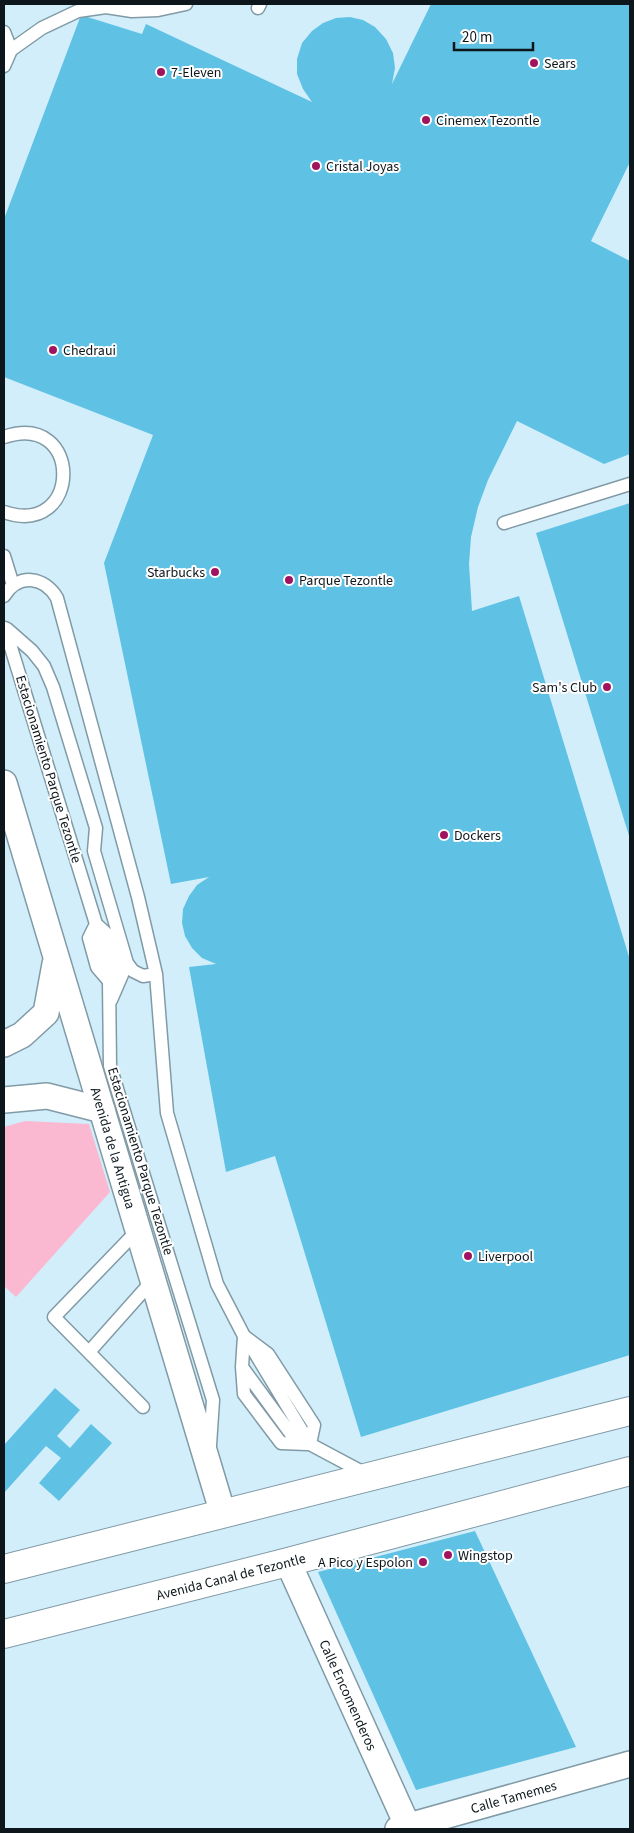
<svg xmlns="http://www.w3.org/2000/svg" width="634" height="1833" font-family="'Source Sans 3',sans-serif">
<rect width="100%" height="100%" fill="#d2eefa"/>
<!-- green -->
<path fill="#fbb9d1" d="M25,1121L89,1124L110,1192L16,1297L4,1286V1127Z"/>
<!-- building -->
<path fill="#5fc2e5" d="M431,4H630V162L591,241L630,261V454L604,464L517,421L488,480L478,507L471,537L469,564L472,611L519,596L630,960V1355L361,1437L275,1156L226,1172L189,967L216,964L202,958L192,948L185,936L182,923L183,909L189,896L197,885L209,877L171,884L104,563L153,435L4,377V219L81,15L142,34L146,24L312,102L303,89L297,74V59L302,43L312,31L323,23L336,18L350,17L363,20L375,27L386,39L393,53L395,68L392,84Z
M630,503V839L536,533Z
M55,1388L80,1410L57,1436L70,1448L91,1424L112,1443L59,1501L39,1483L61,1458L46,1446L4,1493V1445Z
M475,1531L576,1747L416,1790L318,1572Z"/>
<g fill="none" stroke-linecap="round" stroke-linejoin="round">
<!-- lane casing -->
<g stroke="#809ba6" stroke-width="15">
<path id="lane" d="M258,8L260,4
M4,32L11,50
M4,66L11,50L42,28L78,11L106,7L132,11L158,10L186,4
M4,437C84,410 82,539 4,512
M504,523L630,484
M4,556L13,585
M4,596C18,573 44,576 57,598L138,897L156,974L167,1113L217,1284L244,1336L242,1367L291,1434L368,1475
M5,628L96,924L107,965L109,981L110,1066L213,1400L210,1445
M7,629L32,651L44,666L53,687L96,828L94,851L127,963L133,971L143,976L156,974
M96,924L108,935L117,963L109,981L97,967L89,938Z
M111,1000L127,963
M138,1230L54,1317L143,1407
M244,1336L268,1354L314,1425L310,1444
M249,1343L310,1444
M89,1352L153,1280
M242,1367L244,1394L281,1443L307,1444"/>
</g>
<!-- street casing -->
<g stroke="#809ba6" stroke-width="28">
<g id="street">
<path id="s1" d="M4,783L223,1514"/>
<path d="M4,1044L22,1035L46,1013L55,964"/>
<path d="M4,1100L47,1096L102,1110"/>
<path id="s2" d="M288,1562L409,1829"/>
<path id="s3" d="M398,1829L630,1764"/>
</g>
</g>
<!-- secondary casing -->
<g stroke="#809ba6" stroke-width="30">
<g id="secondary">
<path d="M4,1569L630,1411"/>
<path id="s4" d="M4,1634L288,1562L630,1471"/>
</g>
</g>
<!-- lane -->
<use href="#lane" stroke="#fff" stroke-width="12"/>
<!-- street -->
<use href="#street" stroke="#fff" stroke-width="25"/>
<!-- secondary -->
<use href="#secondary" stroke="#fff" stroke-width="28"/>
</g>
<!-- markers -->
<g fill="#a0145f" stroke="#fff" stroke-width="2">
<circle cx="534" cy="63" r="5"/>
<circle cx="161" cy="72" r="5"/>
<circle cx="426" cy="120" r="5"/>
<circle cx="316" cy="166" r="5"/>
<circle cx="53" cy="350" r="5"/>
<circle cx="215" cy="572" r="5"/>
<circle cx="289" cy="580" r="5"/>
<circle cx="607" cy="687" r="5"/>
<circle cx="444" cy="835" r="5"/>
<circle cx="468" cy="1256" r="5"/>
<circle cx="448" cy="1555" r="5"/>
<circle cx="423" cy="1562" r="5"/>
</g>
<g text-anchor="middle" stroke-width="4" stroke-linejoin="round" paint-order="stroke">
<!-- poi labels -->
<g font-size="14" fill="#0d171b" stroke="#fff" text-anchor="start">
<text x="544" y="68">Sears</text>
<text x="171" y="77">7-Eleven</text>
<text x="436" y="125">Cinemex Tezontle</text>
<text x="326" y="171">Cristal Joyas</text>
<text x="63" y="355">Chedraui</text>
<text x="205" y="577" text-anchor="end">Starbucks</text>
<text x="299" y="585">Parque Tezontle</text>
<text x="597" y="692" text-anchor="end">Sam's Club</text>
<text x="454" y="840">Dockers</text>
<text x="478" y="1261">Liverpool</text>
<text x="458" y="1560">Wingstop</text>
<text x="413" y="1567" text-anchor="end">A Pico y Espolon</text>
</g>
<!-- street labels -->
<g font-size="14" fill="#0d171b" stroke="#fff">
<text transform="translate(49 769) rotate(73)" y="5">Estacionamiento Parque Tezontle</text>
<text dy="5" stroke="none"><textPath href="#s1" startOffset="381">Avenida de la Antigua</textPath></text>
<text transform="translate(141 1161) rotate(73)" y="5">Estacionamiento Parque Tezontle</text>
<text dy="5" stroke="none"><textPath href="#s4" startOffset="234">Avenida Canal de Tezontle</textPath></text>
<text dy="5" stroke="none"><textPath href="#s2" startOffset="146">Calle Encomenderos</textPath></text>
<text dy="5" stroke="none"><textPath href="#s3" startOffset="120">Calle Tamemes</textPath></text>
</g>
</g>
<!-- border -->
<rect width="634" height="1833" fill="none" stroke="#0d171b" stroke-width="10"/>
<!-- scale -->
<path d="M454 42v8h79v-8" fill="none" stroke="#0d171b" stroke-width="2.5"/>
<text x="462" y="42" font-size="15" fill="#0d171b" stroke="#ffffff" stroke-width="4" paint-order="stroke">20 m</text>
</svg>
